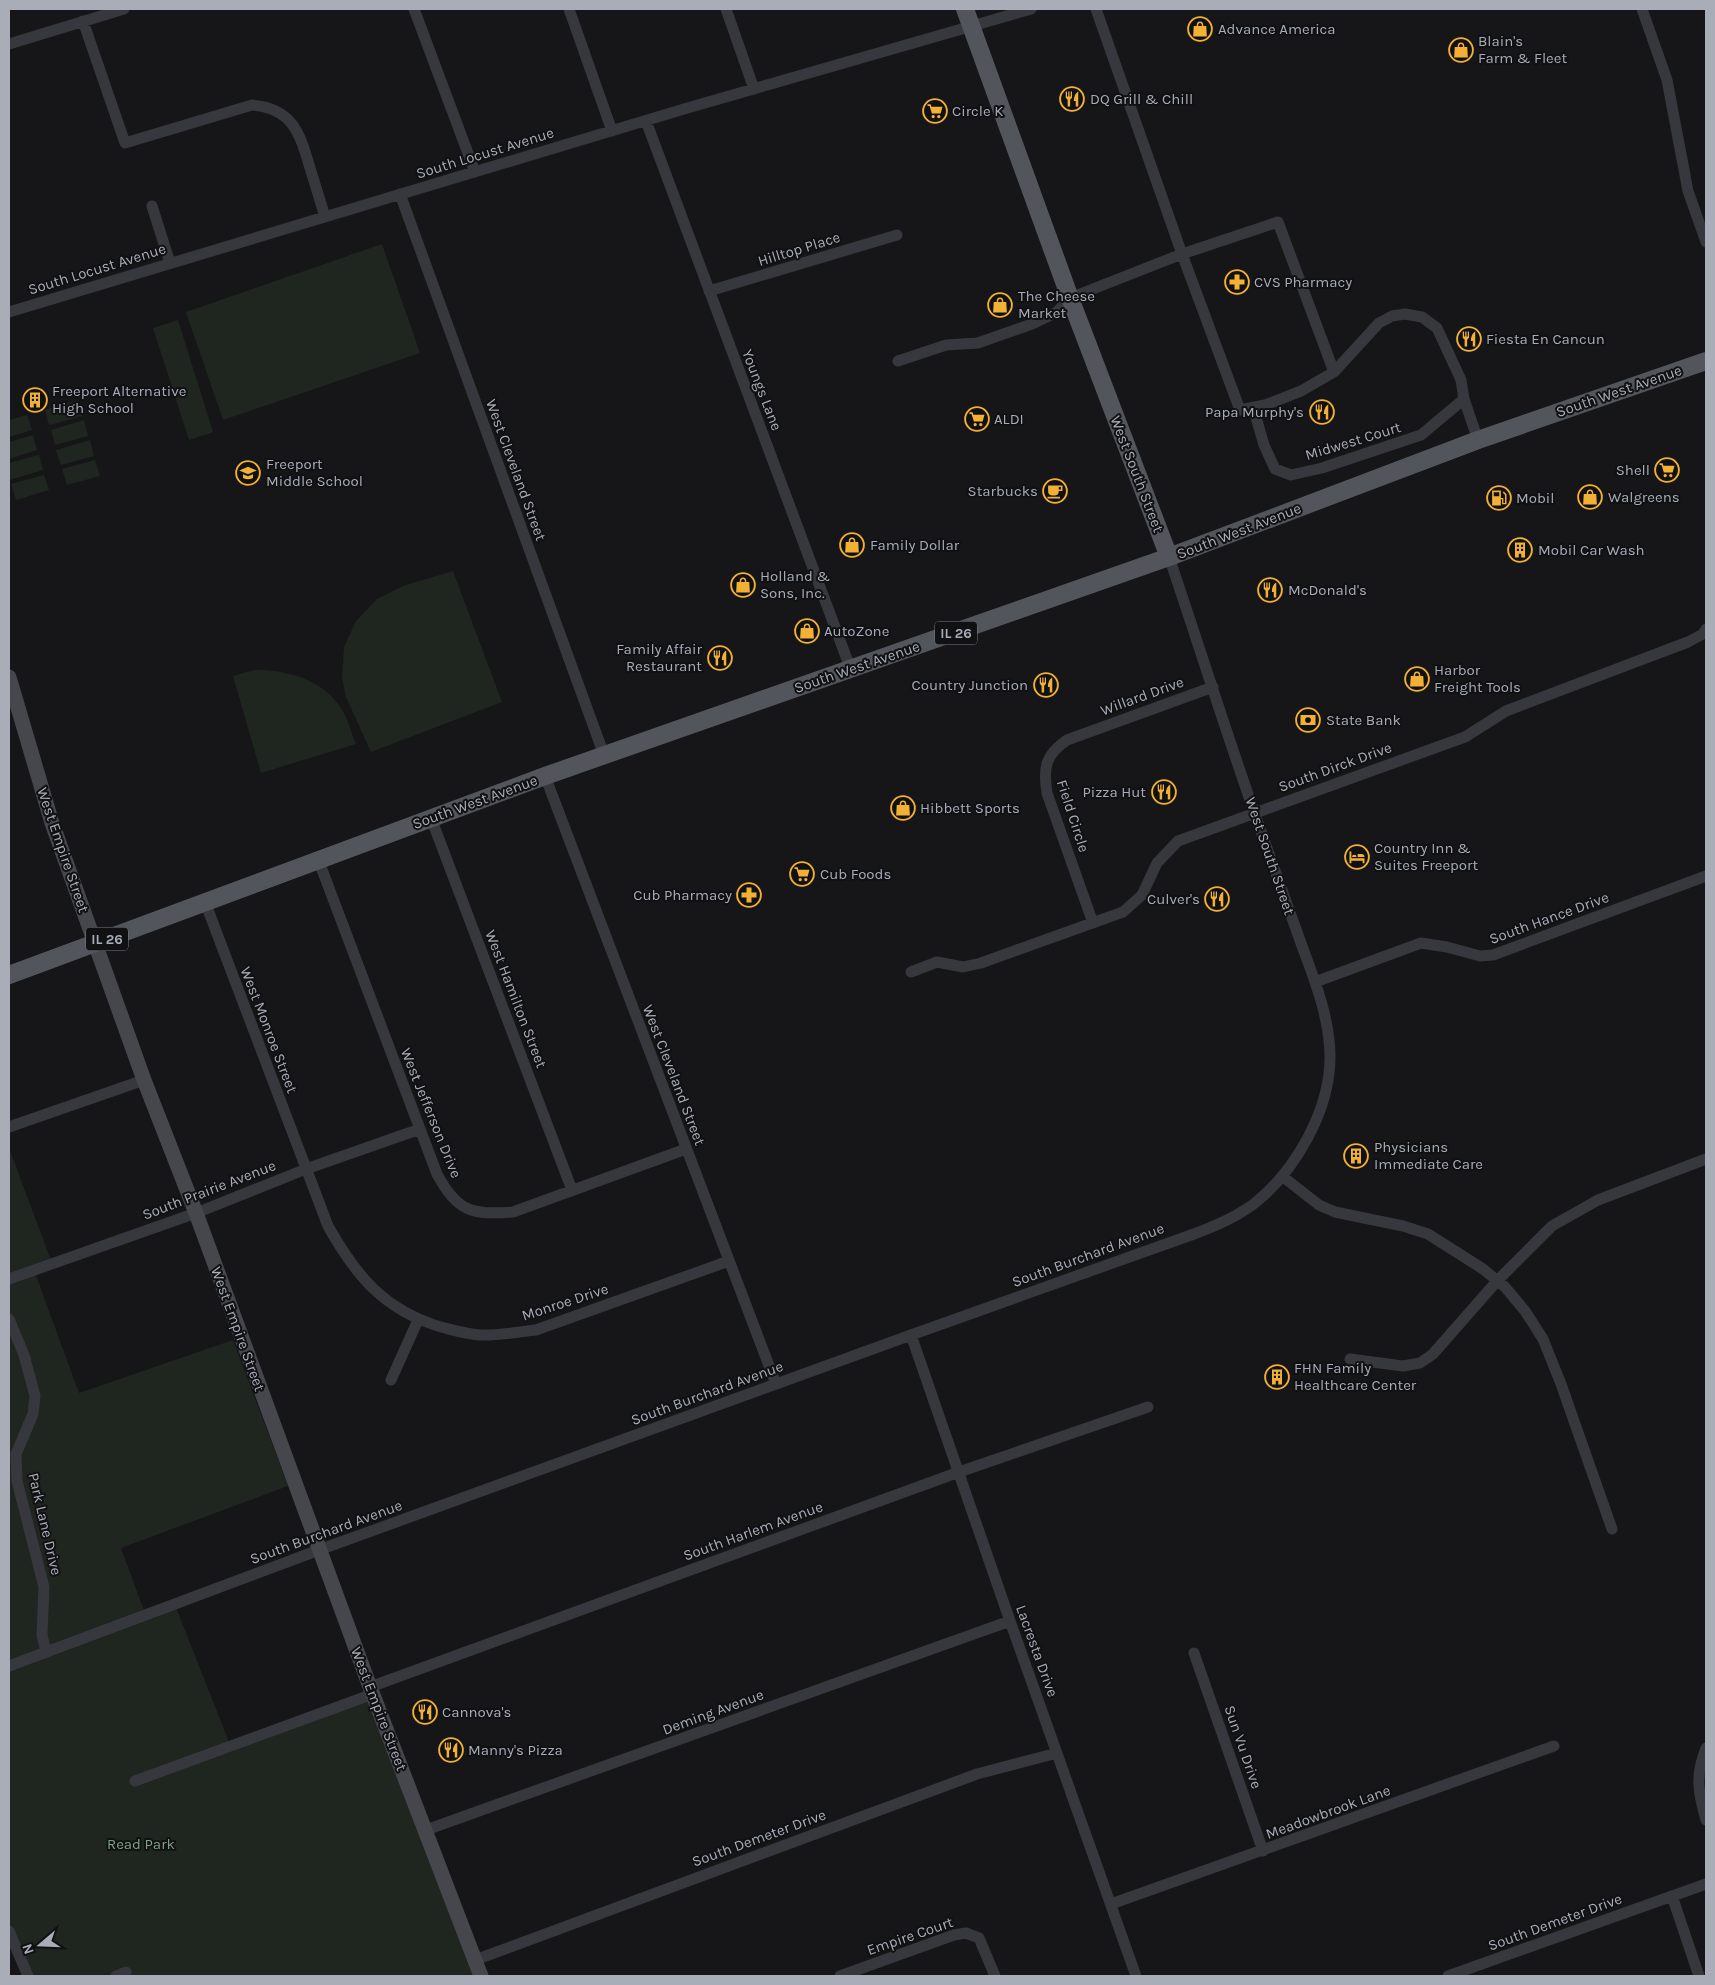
<svg xmlns="http://www.w3.org/2000/svg" width="1715" height="1985" font-family="Karla,sans-serif">
<rect width="100%" height="100%" fill="#161618"/>
<!-- green -->
<path fill="#1e261f" d="M382,244L420,353L223,420L186,312Z
M178,320L213,432L189,440L153,328Z
M78,400L83,416L49,425L45,410Z
M27,415L32,430L9,437V420Z
M84,420L88,436L55,445L51,430Z
M33,435L37,450L9,459V442Z
M90,440L94,456L61,465L56,450Z
M39,455L43,470L10,480L9,463Z
M95,460L100,476L67,485L62,469Z
M44,475L49,490L16,500L11,484Z
M453,571L502,702L371,752L346,697L342,678L344,647L356,621L377,599L403,586Z
M254,670C290,670 327,680 345,715C349,724 352,735 356,744L261,773L233,676Z
M9,1148L52,1263L34,1270L79,1393L233,1340L288,1486L121,1548L146,1616L175,1605L231,1747L373,1694L476,1976H29L9,1927Z"/>
<g fill="none" stroke-linecap="round" stroke-linejoin="round">
<!-- street -->
<path stroke="#37383d" stroke-width="11" d="M414,9L475,172
M569,9L612,131
M726,9L754,89
M1096,9L1182,254L1278,222L1334,372
M1642,9L1667,80L1688,191L1706,242
M83,21L125,143L252,105C293,108 300,134 310,168C315,184 320,200 325,217
M9,44L124,9
M646,121L851,670
M400,194L604,755
M152,206L170,263
M709,291L897,235
M9,312L684,109L1031,9
M898,361L946,345L978,343L1032,324L1057,312L1070,298L1182,254L1240,410L1265,405L1301,391L1334,372L1379,323L1392,316L1405,314L1422,317L1437,328L1461,380L1464,399L1478,440
M1253,407L1264,445L1275,469L1291,475L1322,468L1421,435L1464,399
M545,776L776,1384
M431,818L572,1190
M318,859L437,1174C457,1212 472,1215 513,1212L686,1149
M205,902L328,1226C356,1276 384,1310 441,1327C453,1330 466,1334 479,1335C498,1336 517,1332 536,1330L729,1261
M1093,923L1047,793C1043,768 1045,755 1067,740L1213,687
M911,972L937,962L963,967L981,963L1123,912L1142,895L1157,863L1178,841L1465,737L1506,711L1688,642L1703,634L1706,629
M1315,982L1421,943L1447,947L1480,956L1493,955L1706,876
M9,1127L144,1080
M1282,1176L1319,1205L1335,1212L1403,1226L1428,1234L1483,1269L1505,1287L1525,1311L1543,1339L1561,1384L1612,1529
M9,1279L196,1213L306,1169L420,1129
M9,1319L24,1355L35,1396L33,1414L16,1454L17,1481L44,1587L42,1635L46,1652
M911,1335L1010,1621L1136,1976
M1350,1359L1403,1366L1420,1363L1433,1354L1497,1281L1552,1226L1598,1200L1706,1159
M391,1380L418,1320
M1194,1653L1263,1851
M9,1666L319,1550L911,1335L1194,1234C1215,1226 1237,1217 1255,1203C1296,1170 1330,1110 1330,1057C1330,1019 1315,981 1302,946C1290,913 1279,881 1267,848C1232,752 1202,654 1169,557
M370,1687L959,1472L1148,1407
M1706,1748C1695,1776 1698,1792 1706,1820
M135,1781L373,1694
M426,1830L1010,1621
M1672,1896L1699,1976
M1111,1904L1554,1746
M9,1931L28,1976
M475,1960L977,1774L1057,1753
M116,1976L126,1972
M840,1976L954,1935L966,1933L979,1938L995,1976
M1448,1976L1706,1884"/>
<!-- secondary -->
<path stroke="#45474d" stroke-width="15" d="M9,677L52,823L144,1080L196,1213L370,1687L481,1976"/>
<!-- primary -->
<path stroke="#53555c" stroke-width="18" d="M965,9L1070,298L1169,557
M9,975L545,776L1169,557L1478,440L1706,361"/>
</g>
<!-- icons -->
<defs>
<g id="shop-ring" transform="scale(1.25)"><circle r="9.5" fill="#111113" stroke="#f2b134" stroke-width="1.5"/><path d="M-5-2.5h2.3a2.7 3.5 0 0 1 5.4 0H5L5.5 6h-11ZM-1.5-2.5h3a1.5 2.3 0 0 0-3 0Z" fill="#f2b134"/></g>
<g id="restaurant-ring" transform="scale(1.25)"><circle r="9.5" fill="#111113" stroke="#f2b134" stroke-width="1.5"/><path d="M-5-6h1v4h1v-4h1v4h1v-4h1v5L-1.5 .5V6h-2V.5L-5-1ZM5-6V6H3V1.5H1.5Q1.5-4 5-6Z" fill="#f2b134"/></g>
<g id="supermarket-ring" transform="scale(1.25)"><circle r="9.5" fill="#111113" stroke="#f2b134" stroke-width="1.5"/><path d="M-6-5.5h2.5l.6 2H6L4.5 2H-2.5L-4.4-4H-6ZM-1.5 3.2a1.3 1.3 0 1 0 .1 0ZM3 3.2a1.3 1.3 0 1 0 .1 0Z" fill="#f2b134"/></g>
<g id="pharmacy-ring" transform="scale(1.25)"><circle r="9.5" fill="#111113" stroke="#f2b134" stroke-width="1.5"/><path d="M-2-6h4v4h4v4h-4v4h-4v-4h-4v-4h4Z" fill="#f2b134"/></g>
<g id="building-ring" transform="scale(1.25)"><circle r="9.5" fill="#111113" stroke="#f2b134" stroke-width="1.5"/><path d="M-4-6H4V6H1V3H-1V6H-4ZM-2.5-4.3h1.7v1.8h-1.7ZM.8-4.3h1.7v1.8H.8ZM-2.5-1h1.7V.8h-1.7ZM.8-1h1.7V.8H.8Z" fill="#f2b134"/></g>
<g id="school-ring" transform="scale(1.25)"><circle r="9.5" fill="#111113" stroke="#f2b134" stroke-width="1.5"/><path d="M0-5L7-2L0 1L-7-2ZM-4 1L0 2.5L4 1V4Q0 6-4 4Z" fill="#f2b134"/></g>
<g id="cafe-ring" transform="scale(1.25)"><circle r="9.5" fill="#111113" stroke="#f2b134" stroke-width="1.5"/><path d="M-5.5-4.5H6V0H3Q3 3.5 0 3.5H-2.5Q-5.5 3.5-5.5 0ZM3-3.2v2h1.7v-2ZM-6 4.5H4V6H-6Z" fill="#f2b134"/></g>
<g id="fuel-ring" transform="scale(1.25)"><circle r="9.5" fill="#111113" stroke="#f2b134" stroke-width="1.5"/><path d="M-5.5-6h7V0h2V4h1.3V-2.5L3-4.5l.8-.8L6-3V5H2.5V1h-1V6h-7ZM-4.2-4.7v3.2H.2V-4.7Z" fill="#f2b134"/></g>
<g id="bank-ring" transform="scale(1.25)"><circle r="9.5" fill="#111113" stroke="#f2b134" stroke-width="1.5"/><path d="M-6-4H6V4H-6ZM0-2.3a2.3 2.3 0 1 0 0 4.6a2.3 2.3 0 1 0 0-4.6Z" fill="#f2b134"/></g>
<g id="hotel-ring" transform="scale(1.25)"><circle r="9.5" fill="#111113" stroke="#f2b134" stroke-width="1.5"/><path d="M-6-4.5h1.5V1H6V5H4.5V3h-9V5H-6ZM-4 0a1.8 1.8 0 1 1 3.6 0ZM.5 0V-2.5h3Q6-2.5 6 0Z" fill="#f2b134"/></g>
</defs>
<g fill-rule="evenodd">
<use href="#shop-ring" x="1200" y="29"/>
<use href="#shop-ring" x="1461" y="50"/>
<use href="#restaurant-ring" x="1072" y="99"/>
<use href="#supermarket-ring" x="935" y="111"/>
<use href="#pharmacy-ring" x="1237" y="282"/>
<use href="#shop-ring" x="1000" y="305"/>
<use href="#restaurant-ring" x="1469" y="339"/>
<use href="#building-ring" x="35" y="400"/>
<use href="#restaurant-ring" x="1322" y="412"/>
<use href="#supermarket-ring" x="977" y="419"/>
<use href="#supermarket-ring" x="1667" y="470"/>
<use href="#school-ring" x="248" y="473"/>
<use href="#cafe-ring" x="1055" y="491"/>
<use href="#shop-ring" x="1590" y="497"/>
<use href="#fuel-ring" x="1499" y="498"/>
<use href="#shop-ring" x="852" y="545"/>
<use href="#building-ring" x="1520" y="550"/>
<use href="#shop-ring" x="743" y="585"/>
<use href="#restaurant-ring" x="1270" y="590"/>
<use href="#shop-ring" x="807" y="631"/>
<use href="#restaurant-ring" x="720" y="658"/>
<use href="#shop-ring" x="1417" y="679"/>
<use href="#restaurant-ring" x="1046" y="685"/>
<use href="#bank-ring" x="1308" y="720"/>
<use href="#restaurant-ring" x="1164" y="792"/>
<use href="#shop-ring" x="903" y="808"/>
<use href="#hotel-ring" x="1357" y="857"/>
<use href="#supermarket-ring" x="802" y="874"/>
<use href="#pharmacy-ring" x="749" y="895"/>
<use href="#restaurant-ring" x="1217" y="899"/>
<use href="#building-ring" x="1356" y="1156"/>
<use href="#building-ring" x="1277" y="1377"/>
<use href="#restaurant-ring" x="425" y="1712"/>
<use href="#restaurant-ring" x="451" y="1750"/>
</g>
<g text-anchor="middle" stroke-width="4" stroke-linejoin="round" paint-order="stroke">
<!-- shield labels -->
<g fill="#111113" stroke="#7b7e86" stroke-width="1">
<rect x="935" y="621.5" width="42" height="23" rx="4"/>
<rect x="86" y="927.5" width="42" height="23" rx="4"/>
</g>
<g font-size="14" font-weight="bold" fill="#a8adb8">
<text x="956" y="638">IL 26</text>
<text x="107" y="944">IL 26</text>
</g>
<!-- poi labels -->
<g font-size="15" fill="#a8adb8" stroke="#111113" text-anchor="start">
<text x="1218" y="34">Advance America</text>
<text x="1478" y="46">Blain's<tspan x="1478" dy="17">Farm &amp; Fleet</tspan></text>
<text x="1090" y="104">DQ Grill &amp; Chill</text>
<text x="952" y="116">Circle K</text>
<text x="1254" y="287">CVS Pharmacy</text>
<text x="1018" y="301">The Cheese<tspan x="1018" dy="17">Market</tspan></text>
<text x="1486" y="344">Fiesta En Cancun</text>
<text x="52" y="396">Freeport Alternative<tspan x="52" dy="17">High School</tspan></text>
<text x="1304" y="417" text-anchor="end">Papa Murphy's</text>
<text x="994" y="424">ALDI</text>
<text x="266" y="469">Freeport<tspan x="266" dy="17">Middle School</tspan></text>
<text x="1650" y="475" text-anchor="end">Shell</text>
<text x="1038" y="496" text-anchor="end">Starbucks</text>
<text x="1608" y="502">Walgreens</text>
<text x="1516" y="503">Mobil</text>
<text x="870" y="550">Family Dollar</text>
<text x="1538" y="555">Mobil Car Wash</text>
<text x="760" y="581">Holland &amp;<tspan x="760" dy="17">Sons, Inc.</tspan></text>
<text x="1288" y="595">McDonald's</text>
<text x="824" y="636">AutoZone</text>
<text x="702" y="654" text-anchor="end">Family Affair<tspan x="702" dy="17">Restaurant</tspan></text>
<text x="1434" y="675">Harbor<tspan x="1434" dy="17">Freight Tools</tspan></text>
<text x="1028" y="690" text-anchor="end">Country Junction</text>
<text x="1326" y="725">State Bank</text>
<text x="1146" y="797" text-anchor="end">Pizza Hut</text>
<text x="920" y="813">Hibbett Sports</text>
<text x="1374" y="853">Country Inn &amp;<tspan x="1374" dy="17">Suites Freeport</tspan></text>
<text x="820" y="879">Cub Foods</text>
<text x="732" y="900" text-anchor="end">Cub Pharmacy</text>
<text x="1200" y="904" text-anchor="end">Culver's</text>
<text x="1374" y="1152">Physicians<tspan x="1374" dy="17">Immediate Care</tspan></text>
<text x="1294" y="1373">FHN Family<tspan x="1294" dy="17">Healthcare Center</tspan></text>
<text x="442" y="1717">Cannova's</text>
<text x="468" y="1755">Manny's Pizza</text>
</g>
<!-- street labels -->
<g font-size="15" fill="#a8adb8" stroke="#111113">
<text transform="translate(485 153) rotate(-17)" y="5">South Locust Avenue</text>
<text transform="translate(799 249) rotate(-17)" y="5">Hilltop Place</text>
<text transform="translate(97 269) rotate(-17)" y="5">South Locust Avenue</text>
<text transform="translate(762 390) rotate(69)" y="5">Youngs Lane</text>
<text transform="translate(1619 391) rotate(-19)" y="5">South West Avenue</text>
<text transform="translate(1353 441) rotate(-17)" y="5">Midwest Court</text>
<text transform="translate(516 470) rotate(70)" y="5">West Cleveland Street</text>
<text transform="translate(1137 474) rotate(69)" y="5">West South Street</text>
<text transform="translate(1239 531) rotate(-21)" y="5">South West Avenue</text>
<text transform="translate(857 667) rotate(-19)" y="5">South West Avenue</text>
<text transform="translate(1142 696) rotate(-20)" y="5">Willard Drive</text>
<text transform="translate(1335 767) rotate(-20)" y="5">South Dirck Drive</text>
<text transform="translate(475 802) rotate(-20)" y="5">South West Avenue</text>
<text transform="translate(1073 816) rotate(72)" y="5">Field Circle</text>
<text transform="translate(63 850) rotate(71)" y="5">West Empire Street</text>
<text transform="translate(1270 856) rotate(71)" y="5">West South Street</text>
<text transform="translate(1549 918) rotate(-20)" y="5">South Hance Drive</text>
<text transform="translate(516 999) rotate(69)" y="5">West Hamilton Street</text>
<text transform="translate(269 1030) rotate(69)" y="5">West Monroe Street</text>
<text transform="translate(674 1075) rotate(69)" y="5">West Cleveland Street</text>
<text transform="translate(431 1113) rotate(68)" y="5">West Jefferson Drive</text>
<text transform="translate(209 1190) rotate(-21)" y="5">South Prairie Avenue</text>
<text transform="translate(1088 1255) rotate(-20)" y="5">South Burchard Avenue</text>
<text transform="translate(565 1302) rotate(-18)" y="5">Monroe Drive</text>
<text transform="translate(238 1329) rotate(70)" y="5">West Empire Street</text>
<text transform="translate(707 1393) rotate(-20)" y="5">South Burchard Avenue</text>
<text transform="translate(45 1524) rotate(77)" y="5">Park Lane Drive</text>
<text transform="translate(753 1531) rotate(-20)" y="5">South Harlem Avenue</text>
<text transform="translate(326 1532) rotate(-20)" y="5">South Burchard Avenue</text>
<text transform="translate(1037 1651) rotate(70)" y="5">Lacresta Drive</text>
<text transform="translate(379 1709) rotate(69)" y="5">West Empire Street</text>
<text transform="translate(713 1712) rotate(-20)" y="5">Deming Avenue</text>
<text transform="translate(1243 1747) rotate(71)" y="5">Sun Vu Drive</text>
<text transform="translate(1328 1812) rotate(-20)" y="5">Meadowbrook Lane</text>
<text transform="translate(759 1838) rotate(-20)" y="5">South Demeter Drive</text>
<text transform="translate(1555 1922) rotate(-20)" y="5">South Demeter Drive</text>
<text transform="translate(910 1936) rotate(-19)" y="5">Empire Court</text>
</g>
<!-- park labels -->
<g font-size="15" fill="#7fa381" stroke="#111113">
<text x="141" y="1849">Read Park</text>
</g>
</g>
<!-- border -->
<rect width="1715" height="1985" fill="none" stroke="#a8adb8" stroke-width="20"/>
<!-- north arrow -->
<g transform="translate(40 1945) rotate(251)" stroke="#111113" stroke-width="4" paint-order="stroke">
<path d="M0-4L9 19L0 12L-9 19Z" fill="#a8adb8"/>
<text y="-8" font-size="14" font-weight="bold" text-anchor="middle" fill="#a8adb8">N</text>
</g>
</svg>
